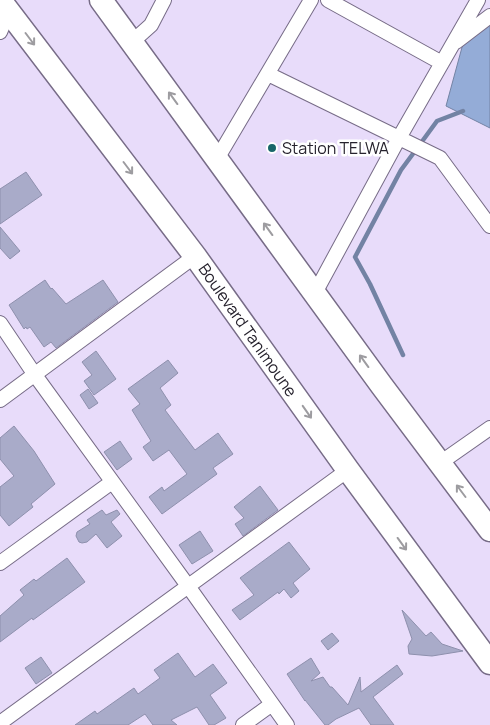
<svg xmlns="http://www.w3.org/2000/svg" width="490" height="725" font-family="Manrope,sans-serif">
<rect width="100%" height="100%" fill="#e8dcfa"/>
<!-- water -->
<path fill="#94acd7" stroke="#7383a4" d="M490,21V128L446,106L464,40Z"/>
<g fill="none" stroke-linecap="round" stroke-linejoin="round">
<!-- stream -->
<path stroke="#7383a4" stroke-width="4.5" d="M403,355L370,284L355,257L401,170L418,147L437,121L463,111"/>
</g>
<!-- building -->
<path fill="#a9abc9" stroke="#8e90ad" d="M26,172L42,195L0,224V189Z
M0,227L20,251L10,259L0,248Z
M45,280L51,289L52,288L66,304L103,280L118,302L56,348L51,342L44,347L30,327L27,329L26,327L24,329L9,305Z
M96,351L116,379L94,395L84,381L92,375L82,362Z
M168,360L178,373L160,388L171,405L165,410L195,450L218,433L233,454L213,468L217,474L162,514L149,497L162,487L164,491L187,474L169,450L153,461L143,447L151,441L132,410L140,404L128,389Z
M88,389L98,403L89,409L80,395Z
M14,426L34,451L55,484L31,504L33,507L9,526L0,515V487L14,476L0,459V438Z
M120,441L132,459L117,470L104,452Z
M260,486L278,510L243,536L235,524L244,518L234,507Z
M102,510L106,515L117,510L120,514L111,522L122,536L107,548L96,534L87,542L82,543L79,542L76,536L77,532L90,524L87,520Z
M200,531L213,551L192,564L179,545Z
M289,542L310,569L293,583L299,591L291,598L284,589L279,594L278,592L240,620L232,610L254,595L240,578Z
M67,558L85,582L33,620L32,618L0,642V616L24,595L20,590L34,579L36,581Z
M402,610L426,636L431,632L442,644L463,651L432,656L409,654L408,646L412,639Z
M332,633L339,641L328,650L321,641Z
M178,653L195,677L213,664L227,683L210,695L226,718L214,725H209L197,707L171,720L177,725H153L145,714L128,725H75L95,711L97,714L134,688L138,694L160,678L154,670Z
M41,657L52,673L36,684L25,668Z
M311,658L320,673L311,681L323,677L330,687H332L348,705L360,677L361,692L397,665L403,674L373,697L394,725H371L359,708L336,719L328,725H325L305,700V701L287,674Z"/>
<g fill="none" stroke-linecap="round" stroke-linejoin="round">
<!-- minor casing -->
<g stroke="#776c87" stroke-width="16">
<path id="minor" d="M328,0L442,63
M0,32L9,11
M132,42L151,25L164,0
M456,42L490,16
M268,74L440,158L490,226
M217,159L311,0
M315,293L399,138L478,0
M0,323L35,375L188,586L287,725
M0,400L195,256
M440,463L490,428
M0,563L112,482
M0,723L348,470
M243,725L272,704"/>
</g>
<!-- primary casing -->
<g stroke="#776c87" stroke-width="25">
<path id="primary" d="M0,0L195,256L348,470L490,663
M101,0L382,386L490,530"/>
</g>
<!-- minor -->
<use href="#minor" stroke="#fff" stroke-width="14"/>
<!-- primary -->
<use href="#primary" stroke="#fff" stroke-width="22"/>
</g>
<!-- one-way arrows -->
<defs><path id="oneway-shaft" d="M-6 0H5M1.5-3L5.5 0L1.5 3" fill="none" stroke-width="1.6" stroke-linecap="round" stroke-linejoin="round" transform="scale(1.25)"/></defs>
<g stroke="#9d9ca0">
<use href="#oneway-shaft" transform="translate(30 39) rotate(53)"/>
<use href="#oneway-shaft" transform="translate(173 98) rotate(-126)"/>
<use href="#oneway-shaft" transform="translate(128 168) rotate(53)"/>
<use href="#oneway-shaft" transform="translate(268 229) rotate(-126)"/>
<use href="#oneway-shaft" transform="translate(364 361) rotate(-126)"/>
<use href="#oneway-shaft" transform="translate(307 412) rotate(55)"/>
<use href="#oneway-shaft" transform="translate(461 491) rotate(-127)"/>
<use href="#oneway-shaft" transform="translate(402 544) rotate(54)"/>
</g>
<!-- markers -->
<circle fill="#18666a" stroke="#fff" stroke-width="2" cx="272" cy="148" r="5"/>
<g text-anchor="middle" stroke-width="5" stroke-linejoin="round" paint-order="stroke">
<!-- poi labels -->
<g font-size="16" fill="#26222d" stroke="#fff" text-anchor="start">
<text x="282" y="154">Station TELWA</text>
</g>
<!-- street labels -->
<g font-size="16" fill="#26222d" stroke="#fff">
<text transform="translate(248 330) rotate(55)" y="6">Boulevard Tanimoune</text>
</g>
</g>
</svg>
